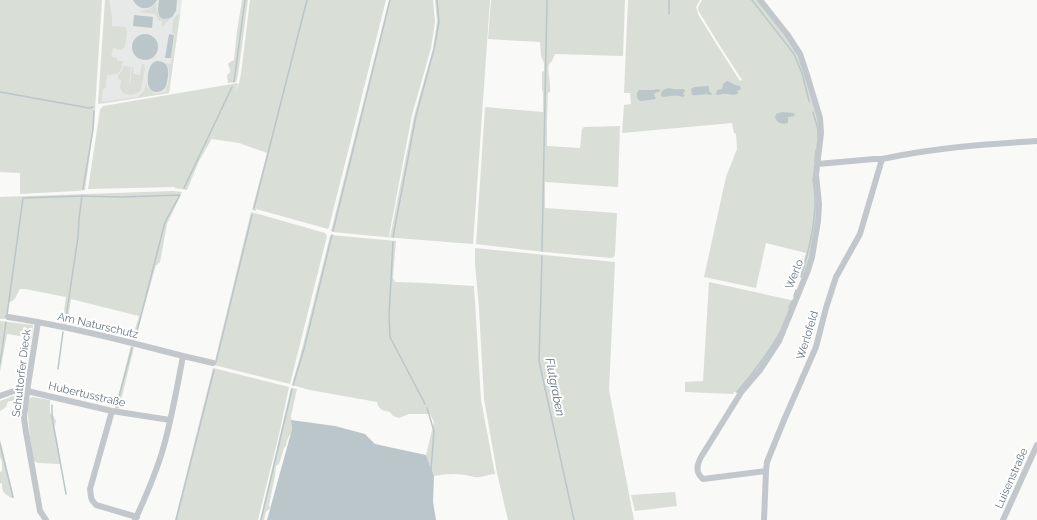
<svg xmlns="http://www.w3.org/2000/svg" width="1037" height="520" font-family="Raleway,sans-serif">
<rect width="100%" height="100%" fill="#f9f9f7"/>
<!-- built -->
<path fill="#e7e8e8" d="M106,0H182L169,93L102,104Z"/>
<!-- green -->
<path fill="#d9ded6" d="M0,0H102L94,125L85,190L76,191L20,194V173L0,172Z
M105,0H109L112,17V26L126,27L127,32L125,47L121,50L113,48L111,57L117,58V61H123L121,70L117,74L107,75L106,88L103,89L102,102L138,97L144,91L147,82V87L154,94L165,92L167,91L166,89C170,81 171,70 166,63L171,64L175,34L172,33L173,20L178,14H180L169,93L98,104Z
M242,0H248L238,75L236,82L228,83L227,75C233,71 229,69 228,64L230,62L234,60L237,31Z
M250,0H386L329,227L328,229L256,209V211L252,210L267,153L239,143L212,139L215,133L199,161L187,190L175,188V187L88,189L100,110L103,106L238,83L235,93L239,83L241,74Z
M389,0H433L435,22L431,48L412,115L389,236L390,237L414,116L433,49L437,21L435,0H490L473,244C426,240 380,237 333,232L331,231Z
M491,0H625L623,56L555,54L552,61L549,64C547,73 551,82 550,92L548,93L547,122V146L580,148L582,129L584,127L620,126L618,187L545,182V208L617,213L615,254L614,257L611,258L544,252L476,244L485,107L543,112V93L542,89V72L544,71V63L541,56L540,42L488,39Z
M628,0H700L696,7L699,16L712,37L740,81L742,80L720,46L698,10V7L702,0H758L786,36L797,53L819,122L817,204L815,220H817L810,254L804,276L799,274L806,253L766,243L756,288L704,277L726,177L737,149L736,134L734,133L732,123L622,133L624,105L631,104L630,93H624Z
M156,3L158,15C162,20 165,20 171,18L162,27V21L158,20V18L155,14L139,12L151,8Z
M142,63L144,65L145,69L141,90C137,95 129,96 123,93L120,88L121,80L118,79V75L122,71L123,66L131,67L129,83L130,84L132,67H134L133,74L140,75Z
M173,191L182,192L167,224L160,262L157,265H156L135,340L132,339L139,316L71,299L67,324L62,323L66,297L25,289H20C16,295 16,301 9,302L7,317L5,316V319H0V197L57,195Z
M251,212L325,233L327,236L290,384L214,365Z
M331,235L396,241L393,278L395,282L425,283L474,286L481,400L495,474C488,474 485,477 479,477C475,478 471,476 466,475C455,473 444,474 434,476L426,455L434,422L430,414H409L399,418L393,416L390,412L382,410L378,406L377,402L310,390L292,385L302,349L330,236Z
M475,248L615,262L609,390L634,520H508L497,473L484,399L479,308L475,264Z
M709,282L791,300L792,301L776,342L755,372L738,393L734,392L733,394L685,392V382L703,381Z
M0,321L33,325L32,338L7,334L0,372Z
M131,346L134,347L119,409L115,408Z
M213,368L289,387L280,430L258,520H175Z
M291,388L297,389L291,416L292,428L291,433L287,440L286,446L284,448L279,464L276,466L275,476L269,505L270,508L266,512L264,520H260Z
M13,396H20L22,401H8L6,407L0,411V401Z
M33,397L50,400V413L53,415L56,421L54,427L59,452L60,464L38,463L34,461C31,450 26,410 29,401C30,398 30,398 33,397Z
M0,439L14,498H11C4,493 2,493 2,484L0,483V472L2,471V462L0,457Z
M675,492L677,506L635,511L631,495Z"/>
<!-- water -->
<path fill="#bac6ca" d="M133,0H157C151,11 139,11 133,0Z
M159,0H177L176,11L172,17C157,24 157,11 159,0Z
M134,15L153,17L152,28L133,26Z
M169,34L174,35L171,58H165Z
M132 47a13 13 0 1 1 26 0a13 13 0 1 1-26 0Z
M157,61C167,61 169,68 168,76C167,83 166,92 157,92C144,93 147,69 152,64C154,62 154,62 157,61Z
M727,81C732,82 734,86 740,86L741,89L737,91L739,93C732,97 729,93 722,94C720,94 718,95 716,95L717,90L722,89L723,84Z
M708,86L709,87V91L712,94L711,95C705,93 698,96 692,95L691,89L694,87Z
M669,88C674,90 679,89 684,89L685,91L683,94L685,96L682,97C677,94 670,96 664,97L661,96V93L663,90Z
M659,89L661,91L655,93L654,94L656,99L641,101C637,100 637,97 637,93L639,90H653Z
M782,112L794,113L795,116L788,117V123L783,124L778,122L775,118L776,114Z
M291,420L335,426L365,434L375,444L426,455L434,476L433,502L436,520H267L291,433L292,428Z"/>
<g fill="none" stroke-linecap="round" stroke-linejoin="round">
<!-- stream -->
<path stroke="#bac6ca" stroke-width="1.5" d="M752,0L794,54L802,73L809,101
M669,14V0
M234,82L245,0
M0,92L89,108L93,107
M813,112L818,130V137
M815,161L816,150
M184,188L232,87
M83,189L93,129L94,111
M254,208L307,0
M333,231L390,0
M393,237L416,116L434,49L439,22L437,0
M393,242L389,316L390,337L425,404
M542,251L547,0
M542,256L539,361L574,520
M801,277C808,254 814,231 815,206C816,197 814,187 813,178
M794,296L796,290
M789,308L792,301
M7,315L23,198L82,196L122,197L180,195L165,222L135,339
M65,324L78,237L79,219L82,195
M216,362L252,215
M0,364L6,322
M58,369L63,332
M293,385L304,349L332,235
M737,392C753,373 768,354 780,332
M52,405V417L66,494
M116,408L132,348
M427,408L434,431L431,470
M0,444L13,497
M176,520L214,370
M261,520L292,389"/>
<!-- minor -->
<path stroke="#c2c7cb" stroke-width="6" d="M760,0L787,34L800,54L807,75L820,118L821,133L816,175L819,204L818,221L812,257L808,270L779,341L760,370L742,391L701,457C697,465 695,472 703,479L766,471
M818,164L874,159H882
M8,317C67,326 125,341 183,356C177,387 172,418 163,449C156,473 146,496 135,520
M38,322L28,385L24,418L26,432L40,511L46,520
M183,356L213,363
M0,396L14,391H27L112,411L170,420
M112,411L90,489L91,497L92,500L96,505L137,517
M764,520L766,471L767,462L784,420L816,347L826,308L836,277L860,234L882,159C933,148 985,144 1037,141
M1003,520L1037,445"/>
</g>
<g text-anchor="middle" stroke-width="4" stroke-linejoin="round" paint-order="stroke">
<!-- street labels -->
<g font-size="11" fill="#647582" stroke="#fff">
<text transform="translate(794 274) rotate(-69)" y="4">Werlo</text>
<text transform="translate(98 325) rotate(13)" y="4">Am Naturschutz</text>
<text transform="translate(807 335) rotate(-73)" y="4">Werlofeld</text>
<text transform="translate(21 373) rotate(-83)" y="4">Schuttorfer Dieck</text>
<text transform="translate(87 394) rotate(13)" y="4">Hubertusstraße</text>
<text transform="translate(1011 478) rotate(-66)" y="4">Luisenstraße</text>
</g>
<!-- water labels -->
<g font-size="12" font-style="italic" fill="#5f747c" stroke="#fff">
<text transform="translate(555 387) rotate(79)" y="4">Flutgraben</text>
</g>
</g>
</svg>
